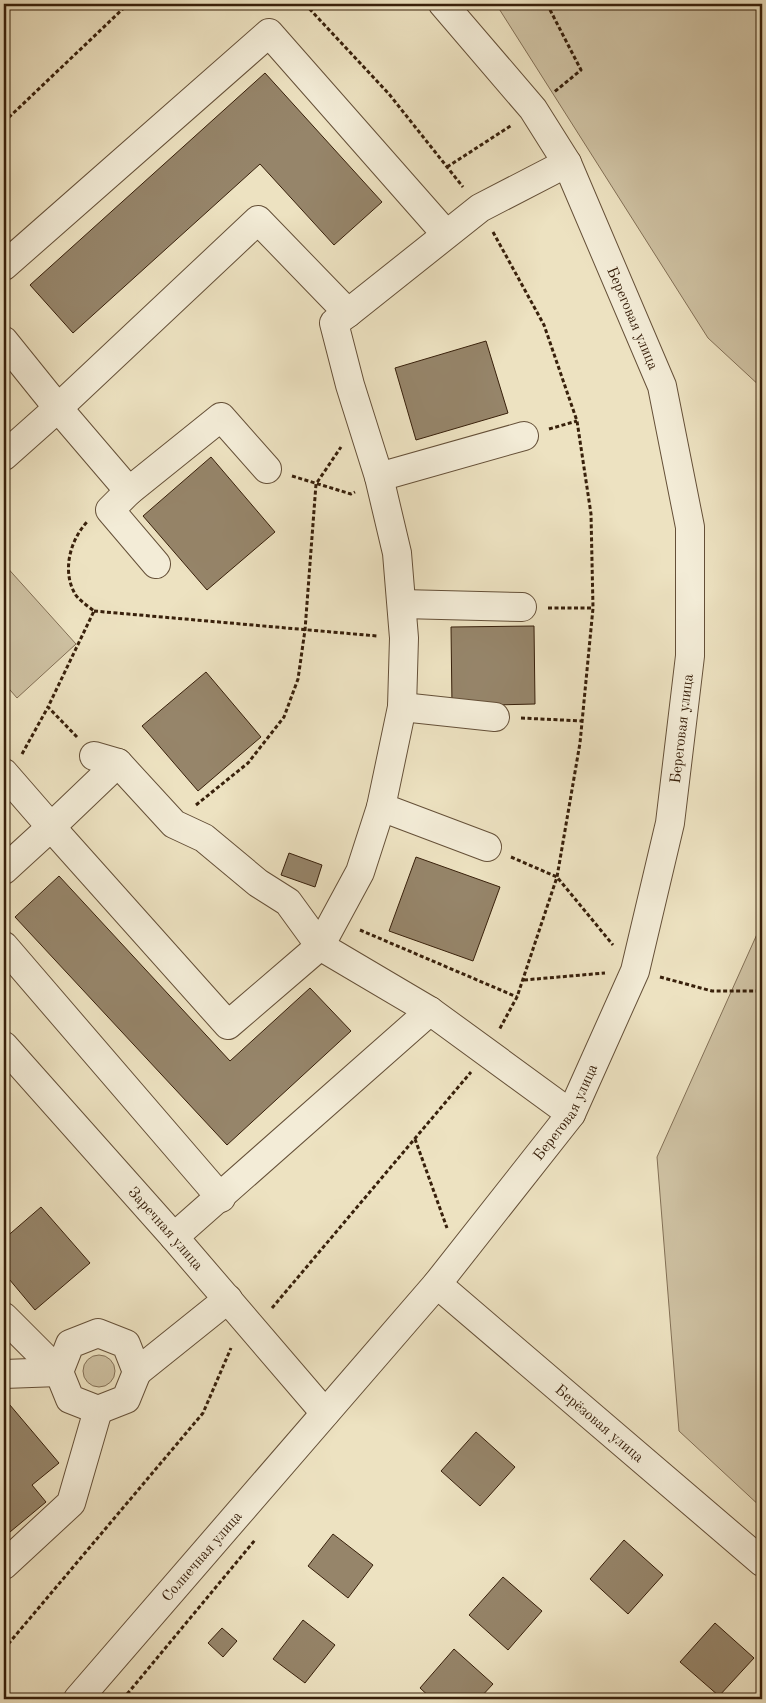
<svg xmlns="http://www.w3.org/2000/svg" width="766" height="1703" font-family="'Old Standard TT',serif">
<rect width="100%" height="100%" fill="#ede2c1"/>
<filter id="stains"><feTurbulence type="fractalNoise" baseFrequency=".004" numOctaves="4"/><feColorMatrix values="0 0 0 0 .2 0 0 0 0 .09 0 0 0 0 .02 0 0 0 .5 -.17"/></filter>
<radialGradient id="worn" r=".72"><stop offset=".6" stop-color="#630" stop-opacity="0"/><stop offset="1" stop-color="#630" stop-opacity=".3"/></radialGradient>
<!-- green -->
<path fill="#cec1a2" stroke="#837056" d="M496,4H762V388L708,338Z
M4,564L76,644L17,698L4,683Z
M762,923V1508L679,1431L657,1157Z
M83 1371a16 16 0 1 1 32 0a16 16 0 1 1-32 0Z"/>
<!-- building -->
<path fill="#96856a" stroke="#38200b" d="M265,73L382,202L334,245L260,164L73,333L30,285Z
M486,341L508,413L416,440L395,368Z
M211,457L275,532L207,590L143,516Z
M534,626L535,704L452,706L451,627Z
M206,672L261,737L198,791L142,726Z
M289,853L322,865L315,887L281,875Z
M416,857L500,887L473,961L389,931Z
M59,876L230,1061L310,988L351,1031L227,1145L15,917Z
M41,1207L90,1263L35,1310L4,1273V1239Z
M4,1398L59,1463L32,1485L46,1502L4,1537Z
M476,1432L515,1467L480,1506L441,1471Z
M333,1534L373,1565L348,1598L308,1566Z
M624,1540L663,1575L628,1614L590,1579Z
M503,1577L542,1611L508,1650L469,1615Z
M303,1620L335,1645L305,1683L273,1659Z
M715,1623L754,1658L719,1696L680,1662Z
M222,1628L237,1641L223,1657L208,1643Z
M454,1649L493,1684L479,1699H432L420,1688Z"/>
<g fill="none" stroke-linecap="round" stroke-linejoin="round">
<!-- minor casing -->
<g stroke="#655038" stroke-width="30">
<g id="minor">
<path d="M4,266L269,33L446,234"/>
<path d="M348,313L480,208L567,163"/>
<path d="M4,341L58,408L258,220L348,313L334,323L350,385L379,477L397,553L404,638L402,707L381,807L360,872L320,946L228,1025L51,827L4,870"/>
<path d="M4,456L58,408L129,491"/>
<path d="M379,477L524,436"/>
<path d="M156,564L110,510L129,491L221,417L267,469"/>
<path d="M402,604L522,607"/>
<path d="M402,707L495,717"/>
<path d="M118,763L174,824L204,838L258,883L288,902L320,946L430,1011L571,1114"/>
<path d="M4,773L51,827L118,763L94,756"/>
<path d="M381,807L487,847"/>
<path d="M4,946L221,1198"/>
<path id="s1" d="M4,1046L174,1237L325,1413"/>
<path d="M174,1237L430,1011"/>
<path id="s2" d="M437,1284L762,1562"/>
<path d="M4,1317L59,1372"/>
<path d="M98,1333L126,1344L137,1372L126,1399L98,1410L70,1399L59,1372L70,1344Z"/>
<path d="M137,1372L228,1299"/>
<path d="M4,1374L59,1372"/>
<path d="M4,1565L71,1503L98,1410"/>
<path id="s3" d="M78,1699L437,1284L571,1114L635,971L670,823L690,656V527L662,386L567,163L533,109L443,4"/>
</g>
</g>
<!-- path -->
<path stroke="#38200b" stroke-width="3" stroke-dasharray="4 2.5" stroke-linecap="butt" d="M305,4L389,94L463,187
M547,4L581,70L553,93
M4,122L128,4
M447,167L512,125
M493,232L544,325L577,421L591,514L593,608L580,743L557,877L517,997L499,1030
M549,429L577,421
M292,476L351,494L355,492
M548,608H593
M94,611L377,636
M521,718L582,721
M77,737L48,707L94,611C88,606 77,599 74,592C62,569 71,539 87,522
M22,754L48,707
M196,805L248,763L284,717L298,679L305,630L316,484L341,447
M511,857L557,877L613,945
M360,930L517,997
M660,977L712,991H762
M524,980L605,973
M415,1139L447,1228
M272,1308L471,1072
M4,1649L203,1413L231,1348
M123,1699L255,1540"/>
<!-- minor -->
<use href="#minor" stroke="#f3ecd7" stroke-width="28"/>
</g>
<g text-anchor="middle" stroke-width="4.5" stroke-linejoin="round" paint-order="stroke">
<!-- street labels -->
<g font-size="15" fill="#38200b" stroke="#f3ecd7">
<text transform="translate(633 318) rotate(67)" y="5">Береговая улица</text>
<text dy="5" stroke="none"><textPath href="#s3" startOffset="1169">Береговая улица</textPath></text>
<text dy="5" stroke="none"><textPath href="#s3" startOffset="764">Береговая улица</textPath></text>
<text dy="5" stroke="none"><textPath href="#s1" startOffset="244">Заречная улица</textPath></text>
<text dy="5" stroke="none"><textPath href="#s2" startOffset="214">Берёзовая улица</textPath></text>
<text dy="5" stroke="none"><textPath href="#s3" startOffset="189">Солнечная улица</textPath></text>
</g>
</g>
<!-- margin -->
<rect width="766" height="1703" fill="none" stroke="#ede2c1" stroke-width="20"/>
<rect x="5" y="5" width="756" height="1693" fill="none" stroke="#38200b" stroke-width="2.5"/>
<rect x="10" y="10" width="746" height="1683" fill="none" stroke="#38200b"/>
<rect width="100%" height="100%" filter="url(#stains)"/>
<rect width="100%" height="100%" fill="url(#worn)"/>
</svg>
